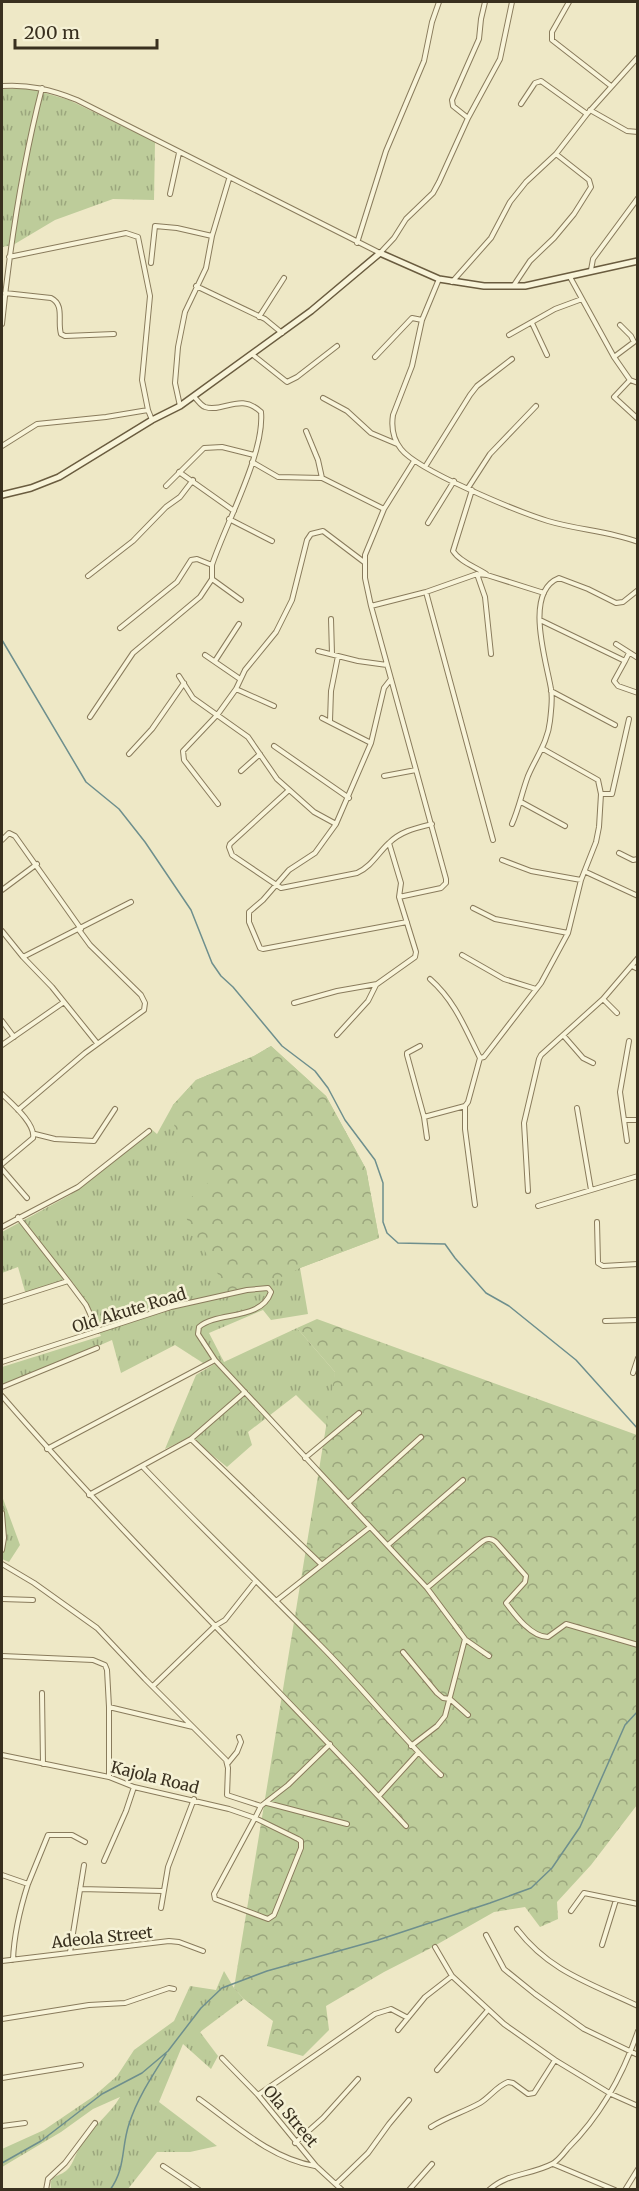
<svg xmlns="http://www.w3.org/2000/svg" width="639" height="2191" font-family="Merriweather,serif">
<defs>
<pattern id="grass-tufts" width="24" height="20" patternUnits="userSpaceOnUse" patternTransform="scale(1.5)"><rect width="24" height="20" fill="#bdcc9a"/><path d="M3 7l-1-3M5 7V3M7 7l1-3M15 17l-1-3M17 17v-4M19 17l1-3" fill="none" stroke="#9ba67d"/></pattern>
<pattern id="forest-crowns" width="20" height="18" patternUnits="userSpaceOnUse" patternTransform="scale(1.5)"><rect width="20" height="18" fill="#bdcc9a"/><path d="M2 6a3 3 0 1 1 6 0M12 15a3 3 0 1 1 6 0" fill="none" stroke="#9ba67d"/></pattern>
</defs>
<rect width="100%" height="100%" fill="#eee8c6"/>
<!-- grass -->
<path fill="url(#grass-tufts)" d="M28,88L69,100L155,142L154,200L113,199L55,220L13,245L2,247V89Z
M271,1046L326,1096L366,1169L379,1238L300,1268L308,1314L271,1320L263,1310L209,1333L224,1362L297,1328L335,1372L333,1432L296,1395L248,1432L252,1445L227,1467L190,1437L165,1449L196,1375L216,1363H203L175,1345L121,1373L112,1340L2,1388V1367L101,1336L73,1283L26,1295L18,1267L2,1273V1232L70,1195L150,1128L157,1134L173,1105L196,1080L254,1056Z
M2,1496L20,1545L9,1562L2,1559Z
M224,1971L234,1988L244,1999L200,2032L218,2056L211,2069L183,2044L159,2102L217,2146L190,2152H157L128,2189H51C49,2174 58,2178 67,2170C73,2165 76,2152 81,2145C91,2127 110,2115 120,2097L93,2109L61,2132L2,2167V2149L44,2130L94,2096L117,2076L134,2050L174,2021L190,1986L216,1990Z"/>
<!-- forest -->
<path fill="url(#forest-crowns)" d="M271,1046L326,1096L366,1169L379,1238L300,1268L277,1279L228,1292L180,1207L210,1181L176,1152L173,1105L196,1080L254,1056Z
M317,1319L637,1435V1805L591,1865L557,1902L558,1919L540,1927L525,1907L494,1912L429,1949L384,1972L326,2006L329,2030L303,2056L267,2046L273,2021L244,1999L234,1988L335,1372L297,1328Z"/>
<g fill="none" stroke-linecap="round" stroke-linejoin="round">
<!-- stream -->
<path stroke="#6e8f8d" stroke-width="1.5" d="M2,640L86,782L119,809L145,842L191,910L212,963L221,976L233,987L282,1046L315,1071L328,1088L345,1120L375,1160L383,1183V1222L387,1233L398,1243L445,1244L455,1258L486,1293L509,1306L576,1360L638,1429
M2,2163L41,2141L102,2094L142,2073L168,2051L201,2008L222,1988L267,1971L378,1940L490,1903L531,1888L552,1868L580,1827L625,1725L638,1711
M110,2190C126,2168 121,2148 129,2124C137,2099 152,2076 166,2054"/>
<!-- street casing -->
<g stroke="#897b5c" stroke-width="6">
<path id="street" d="M569,2L552,32V40L611,86
M2,86C29,84 52,90 77,100L380,253L394,238L406,219L433,193L439,182L468,118L500,59L512,2
M521,104L535,83L541,81L587,114
M590,110L627,131L638,132
M468,118L453,106L452,100L479,39L481,19L485,2
M170,194L179,153
M357,243L386,151L424,61L432,22L439,2
M9,257L126,233L138,237L150,296L142,380L148,410
M151,263L155,226L177,228L212,236
M591,270L593,259L638,198
M570,277L614,357L630,380L638,383
M439,279L422,320L412,366L393,415C391,428 393,439 401,449C418,471 519,512 548,521C578,530 609,531 638,542
M452,282L491,238L510,202L526,182L556,154L587,114L638,57
M514,285L530,261L554,238L574,214L591,187L589,180L556,154
M196,286L265,319L282,333
M5,293L51,298C65,305 57,321 61,334L65,336L114,334
M259,317L284,278
M532,323L547,355
M2,324C10,244 22,166 42,88
M509,335L555,309L582,299
M253,355L287,382L297,377L337,346
M375,357L412,318L422,320
M614,357L634,342L631,336L620,325
M630,380L614,397L638,419
M323,398L347,411L371,433L397,444
M180,406L175,383L178,347L185,312L206,268L212,236L229,179
M306,431L318,460L322,478
M2,446L37,424L106,417L148,410L152,420
M252,462L278,477L322,478L384,509
M425,467L470,395L477,386L512,359
M179,472L234,511
M166,486L204,448L222,447L254,455
M468,488L490,454L536,406
M472,490L453,551C460,562 476,567 486,574
M229,519L272,541
M428,523L454,481
M477,574L485,597L491,654
M88,576L133,541L166,507L180,497L193,480
M212,579L241,600
M426,592L493,840
M371,606L426,592L477,574L487,575L544,593
M331,619L332,654
M540,620L625,661L629,653
M120,628L177,582L191,560L197,559L212,565
M616,644L638,658
M318,651L358,661L387,665
M205,655L240,679
M215,661L239,624
M625,661L614,681L618,686L638,693
M179,676L193,698L248,737L277,779L314,812L336,824
M391,679L384,688L371,743L336,824L315,853L289,870L263,900L249,912V922L260,948L263,949L407,922
M236,689L274,706
M551,691L615,725
M90,717L133,653L200,597L212,579V565C225,525 265,453 261,412C240,392 224,413 205,407C200,405 198,400 194,397
M322,718L371,743
M330,721L331,691L338,656
M274,746L349,798
M129,754L152,729L184,683
M241,771L260,754
M384,776L416,770
M289,790L230,844L229,847L232,855L281,888L357,873C371,867 378,853 389,843C401,831 416,828 432,824
M601,794H612L629,719
M521,802L565,826
M218,804L184,760L183,751L218,714L236,689L245,670L276,632L292,600L307,540L311,534L323,531L364,562
M512,824C519,808 522,792 528,776C536,757 548,742 550,721C551,711 553,699 551,689C547,663 523,592 559,578L588,589L616,603L623,602L638,590
M2,840L9,833L15,836L81,929
M619,853L633,860L638,859
M502,860L531,871L581,880
M586,872L638,896
M2,890L37,864
M399,897L441,888L446,883V879L371,606L365,578V555L384,509L414,461
M473,908L495,919L568,933
M2,931L23,957L52,987L97,1043
M462,955L504,979L536,989
M23,957L131,902
M632,966L638,969
M430,979C455,1001 465,1028 480,1058L468,1102L465,1106V1129L475,1205
M603,999L617,1013
M294,1003L337,991L377,984L415,957L416,952L399,897L401,883L389,843
M2,1021L14,1037
M337,1035L368,1001L376,985
M563,1035L583,1058L593,1063
M2,1045L64,1002
M420,1046L407,1053V1055L424,1117L427,1138
M480,1058L484,1057L541,983L568,933L581,880L596,842L599,827L601,794L598,780L543,749
M2,1094C11,1103 36,1124 33,1138L2,1164
M577,1108L591,1190
M18,1110L85,1053L144,1010L145,1003L141,995L90,945L79,930
M424,1117L465,1106
M624,1120H638
M35,1134L55,1139L94,1141L115,1109
M627,1141L620,1092L629,1041
M2,1169L27,1198
M528,1191L524,1123L539,1059L541,1055L603,999L638,958
M538,1206L638,1176
M18,1217L68,1281
M597,1222L598,1263L603,1266L638,1264
M2,1227L78,1187L149,1131
M2,1302L68,1281L86,1305L98,1331
M605,1321L638,1320
M2,1362L171,1307L247,1290L268,1288L271,1292C261,1321 218,1311 199,1327L198,1334L215,1360L427,1588L465,1639L445,1716L437,1726L411,1746
M633,1373L638,1358
M2,1387L97,1348
M2,1396C131,1545 272,1681 406,1826
M191,1439L321,1564
M47,1449L215,1360
M305,1458L359,1413
M143,1467C201,1528 261,1585 320,1645C362,1687 398,1734 441,1775
M89,1495L191,1439L245,1392
M348,1503L421,1437
M2,1513L4,1538L2,1550
M388,1545L463,1480
M2,1564L34,1583L97,1628L145,1679L226,1760L228,1768L227,1795L261,1806
M427,1588L478,1545C484,1540 489,1536 496,1542L526,1576L525,1582L506,1603C515,1615 531,1637 548,1637L566,1624L638,1645
M2,1599L33,1600
M276,1601L370,1527
M466,1640L489,1656
M403,1652L437,1693L443,1698L450,1699L468,1715
M2,1656L93,1660L105,1665L107,1670L109,1707V1777
M153,1686L215,1626L225,1620L255,1582
M42,1693L43,1764
M109,1707L193,1727
M2,1755L109,1777L134,1787L229,1809L255,1818L298,1839L301,1841V1848L274,1915L268,1919L215,1899L214,1894L255,1818L261,1806L288,1785L330,1744
M228,1763L237,1752L241,1742L239,1737
M379,1796L418,1753
M267,1803L347,1824
M104,1861L126,1811L134,1787
M2,1875L28,1884C20,1909 14,1933 13,1960
M28,1884L48,1835H72L85,1842
M80,1889L163,1891
M161,1908L168,1867L194,1799
M571,1911L584,1893L638,1904
M517,1929C550,1972 590,1983 638,2006
M486,1935L504,1969L535,1994L584,2029L638,2055
M602,1945L616,1900
M435,1947L452,1976L504,2024L555,2060L611,2094L638,2106
M70,1952L84,1865
M2,1961L169,1941L179,1942L203,1951
M2,2019L89,2005L125,2003L169,1988L174,1989
M398,2030L425,1997L452,1976
M222,2058L258,2095L316,2166L342,2190
M437,2070L488,2010
M2,2078L81,2065
M258,2095L375,2014L391,2009L408,2018
M199,2099C234,2124 271,2159 315,2166
M2,2126L25,2123
M431,2127C446,2117 464,2112 480,2103C490,2097 497,2086 508,2082L513,2083L528,2094L534,2093L555,2060
M295,2143L323,2118L358,2079
M553,2164L615,2190
M163,2166L199,2190
M336,2184L368,2153L389,2124L409,2100
M46,2190L48,2179L65,2163L95,2123
M409,2190L432,2164
M489,2190C507,2173 531,2175 552,2164C558,2161 564,2153 568,2148C601,2115 623,2075 638,2031
M625,2190L638,2169"/>
</g>
<!-- secondary casing -->
<g stroke="#6a5c3f" stroke-width="8">
<path id="secondary" d="M2,495L31,488L59,477L152,420L180,406L311,311L380,253L439,279L484,286H525L638,261"/>
</g>
<!-- street -->
<use href="#street" stroke="#f8f4d9" stroke-width="4"/>
<!-- secondary -->
<use href="#secondary" stroke="#f8f4d9" stroke-width="5"/>
</g>
<g text-anchor="middle" stroke-width="5" stroke-linejoin="round" paint-order="stroke">
<!-- street labels -->
<g font-size="16" fill="#39301f" stroke="#f5f1d5">
<text transform="translate(129 1310) rotate(-17)" y="6">Old Akute Road</text>
<text transform="translate(155 1777) rotate(14)" y="6">Kajola Road</text>
<text transform="translate(102 1937) rotate(-6)" y="6">Adeola Street</text>
<text transform="translate(291 2116) rotate(50)" y="6">Ola Street</text>
</g>
</g>
<!-- border -->
<rect width="639" height="2191" fill="none" stroke="#39301f" stroke-width="6"/>
<!-- scale -->
<path d="M15 39v9h142v-9" fill="none" stroke="#39301f" stroke-width="3"/>
<text x="24" y="39" font-size="18" fill="#39301f" stroke="#f5f1d5" stroke-width="4.5" paint-order="stroke">200 m</text>
</svg>
